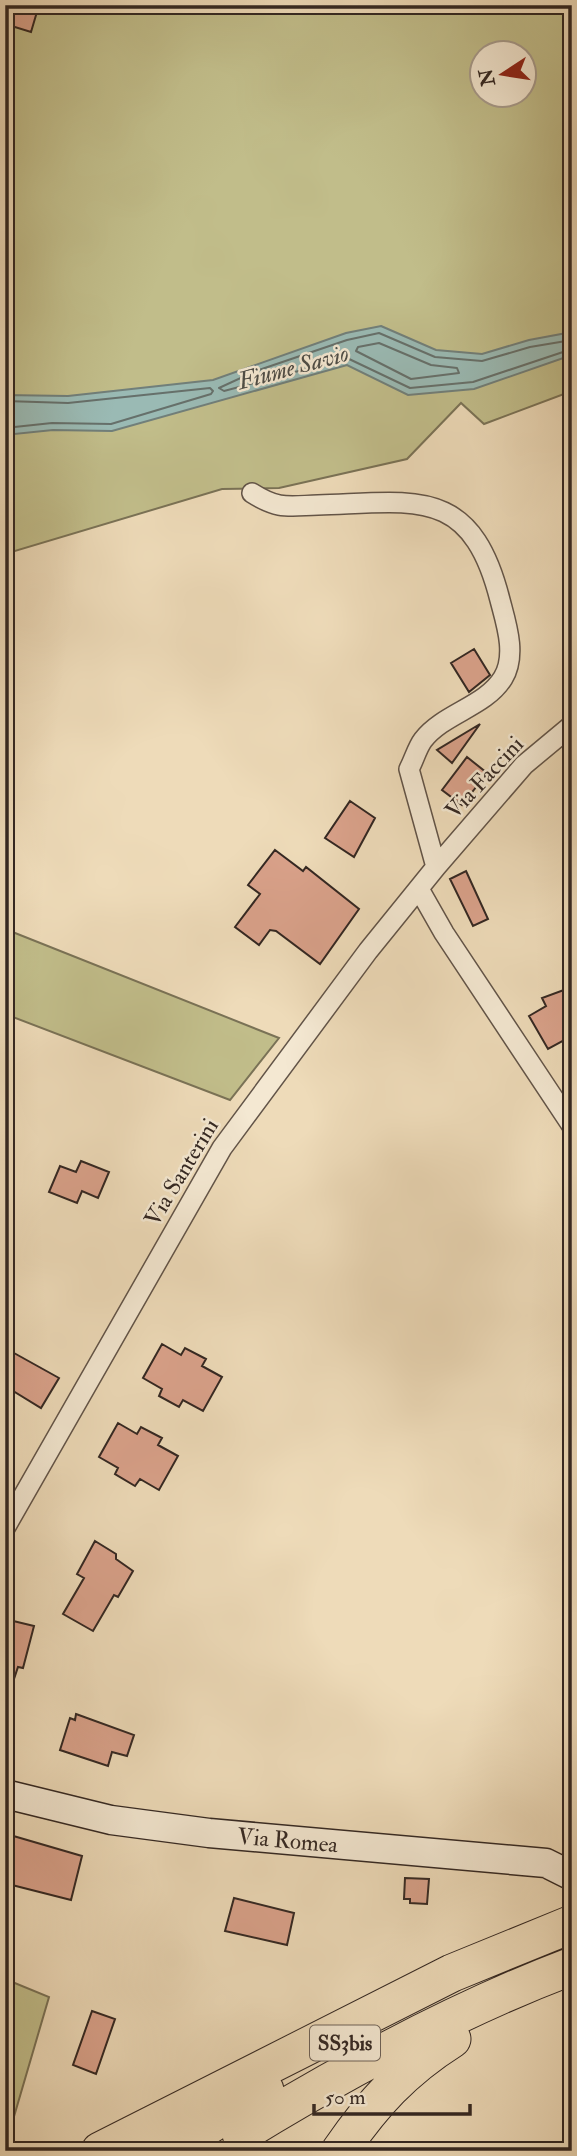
<svg xmlns="http://www.w3.org/2000/svg" width="577" height="2156" font-family="'IM FELL Double Pica',serif">
<rect width="100%" height="100%" fill="#eedbb9"/>
<filter id="stains"><feTurbulence type="fractalNoise" baseFrequency=".00286" numOctaves="4"/><feColorMatrix values="0 0 0 0 .2 0 0 0 0 .09 0 0 0 0 .02 0 0 0 .5 -.17"/></filter>
<radialGradient id="worn" r=".72"><stop offset=".6" stop-color="#630" stop-opacity="0"/><stop offset="1" stop-color="#630" stop-opacity=".3"/></radialGradient>
<!-- green -->
<path fill="#c1bd8a" stroke="#7a7256" stroke-width="2" fill-rule="evenodd" d="M5,5H572V391L484,424L461,403L407,459L279,488L222,489L5,554ZM482,52H524V94H482Z
M5,929L279,1038L230,1100L5,1014Z
M5,1979L49,1997L8,2137H5Z"/>
<!-- water -->
<path fill="#9abab4" stroke="#717f7a" stroke-width="2" d="M381,326L436,350L482,354L529,340L572,332V355L474,389L408,395L347,365L112,431L53,430L5,435V395L68,396L213,380L346,333Z"/>
<g fill="none" stroke-linecap="round" stroke-linejoin="round">
<!-- shore -->
<path stroke="#66706b" stroke-width="2" d="M572,340L530,347L482,361L435,357L379,333L347,340L256,371L219,388L224,391L347,358L410,388L473,382L572,349
M379,343L431,365L457,368L459,373L411,379L356,351L358,347Z
M5,401L68,403L210,388L213,391L211,394L111,424L52,423L5,428"/>
</g>
<!-- building -->
<path fill="#daa28b" stroke="#332722" stroke-width="2" d="M5,5H39L31,32L5,24Z
M474,649L490,675L469,692L451,663Z
M480,724L452,763L437,750Z
M467,757L487,773L462,805L442,790Z
M350,801L375,818L354,857L325,838Z
M275,850L303,871L306,867L359,909L320,964L276,931L270,930L259,945L235,927L260,894L248,885Z
M466,871L488,919L473,926L450,879Z
M572,987V1036L548,1049L529,1016L546,1006L542,998Z
M81,1161L109,1172L98,1198L82,1191L77,1203L49,1192L60,1166L76,1172Z
M162,1344L181,1355L185,1348L206,1359L202,1366L222,1377L203,1411L183,1400L179,1407L159,1396L162,1389L143,1378Z
M5,1348L59,1378L41,1408L5,1386Z
M118,1423L137,1434L141,1427L162,1438L158,1445L178,1456L159,1490L140,1479L135,1486L115,1474L118,1468L99,1457Z
M95,1541L116,1554V1559L133,1571L118,1597L114,1595L93,1631L63,1614L84,1578L77,1574Z
M5,1619L34,1626L23,1668L18,1667L8,1697Z
M76,1714L134,1735L127,1756L112,1752L108,1766L60,1750L70,1718L75,1720Z
M10,1835L82,1856L71,1900L8,1884L11,1875L5,1874V1854Z
M405,1878L429,1879L427,1904L410,1903V1899H404Z
M234,1898L294,1913L287,1945L225,1931Z
M92,2011L115,2019L96,2074L73,2065Z"/>
<g fill="none" stroke-linecap="round" stroke-linejoin="round">
<!-- street casing -->
<g stroke="#625448" stroke-width="22">
<path id="street" d="M252,493C279,510 288,506 318,505C415,502 471,485 500,600C506,623 517,655 503,678C485,707 444,713 423,740C417,748 414,760 409,769L436,867
M419,889L444,933L572,1126
M5,1528L222,1148L368,951L436,867L524,765L572,725"/>
</g>
<!-- secondary casing -->
<g stroke="#332722" stroke-width="31">
<g id="secondary">
<path id="s1" d="M5,1794L111,1820L209,1833L546,1863L572,1876"/>
</g>
</g>
<!-- highway casing -->
<g stroke="#332722" stroke-width="39">
<path id="highway" d="M241,2134C347,2069 456,2010 572,1966
M100,2151L452,1973L572,1924
M168,2151L265,2090
M340,2151C373,2103 403,2070 452,2039"/>
</g>
<!-- street -->
<use href="#street" stroke="#f4e8d2" stroke-width="19"/>
<!-- secondary -->
<use href="#secondary" stroke="#f4e8d2" stroke-width="28"/>
<!-- highway -->
<use href="#highway" stroke="#eedbb9" stroke-width="37"/>
</g>
<g text-anchor="middle" stroke-width="5" stroke-linejoin="round" paint-order="stroke">
<!-- shield labels -->
<rect fill="#f4e8d2" stroke="#6d6157" stroke-width="2" x="310" y="2025.5" width="70" height="35" rx="5"/>
<g font-size="21" font-weight="bold" fill="#332722">
<text x="345" y="2050">SS3bis</text>
</g>
<!-- street labels -->
<g font-size="23" fill="#332722" stroke="#f4e8d2">
<text transform="translate(484 777) rotate(-47)" y="8">Via Faccini</text>
<text transform="translate(181 1172) rotate(-59)" y="8">Via Santerini</text>
<text dy="8" stroke="none"><textPath href="#s1" startOffset="287">Via Romea</textPath></text>
</g>
<!-- water labels -->
<g font-size="24" font-style="italic" fill="#4d4c46" stroke="#f4e8d2">
<text transform="translate(293 367) rotate(-15)" y="8">Fiume Savio</text>
</g>
</g>
<!-- margin -->
<rect width="577" height="2156" fill="none" stroke="#eedbb9" stroke-width="28"/>
<rect x="7" y="7" width="563" height="2142" fill="none" stroke="#332722" stroke-width="3.5"/>
<rect x="14" y="14" width="549" height="2128" fill="none" stroke="#332722" stroke-width="2"/>
<!-- north arrow -->
<g transform="translate(503 74) rotate(258)"><circle r="33" fill="#f4e8d2" stroke="#a79b8c" stroke-width="2"/>
<path d="M0-5L12 26L0 18L-12 26Z" fill="#8f2418"/>
<text y="-10" font-size="19" font-weight="bold" text-anchor="middle" fill="#332722">N</text>
</g>
<!-- scale -->
<path d="M314 2104v10h156v-10" fill="none" stroke="#332722" stroke-width="3.5"/>
<text x="325" y="2104" font-size="21" fill="#332722" stroke="#f4e8d2" stroke-width="5" paint-order="stroke">50 m</text>
<rect width="100%" height="100%" filter="url(#stains)"/>
<rect width="100%" height="100%" fill="url(#worn)"/>
</svg>
